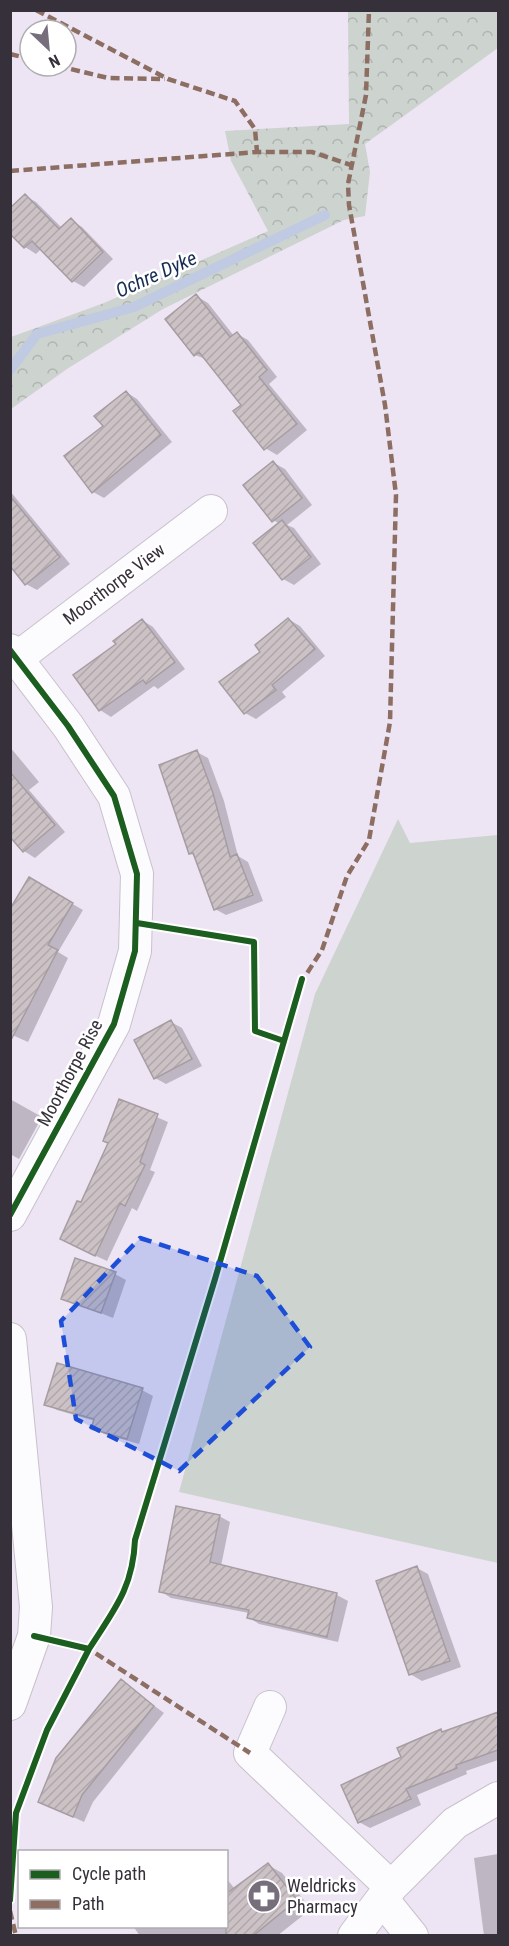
<svg xmlns="http://www.w3.org/2000/svg" width="509" height="1946" font-family="'Roboto Condensed',sans-serif">
<defs>
<pattern id="forest-crowns" width="20" height="18" patternUnits="userSpaceOnUse" patternTransform="scale(1.5)"><rect width="20" height="18" fill="#cdd3ce"/><path d="M2 6a3 3 0 1 1 6 0M12 15a3 3 0 1 1 6 0" fill="none" stroke="#b1b5b2"/></pattern>
<pattern id="building-hatch" width="6" height="6" patternUnits="userSpaceOnUse" patternTransform="scale(1.5)"><rect width="6" height="6" fill="#ccc2c6"/><path d="M-1 1l2-2M0 6l6-6M5 7l2-2" fill="none" stroke="#b0a7ab"/></pattern>
</defs>
<rect width="100%" height="100%" fill="#eee5f4"/>
<!-- grass -->
<path fill="#cdd3ce" d="M398,819L410,843L498,835V1563L179,1492L315,994Z"/>
<!-- forest -->
<path fill="url(#forest-crowns)" d="M348,11H497L498,48L365,144L370,172L365,216L344,220L163,309L67,369L11,409V337L104,303L268,231L231,161L225,131L349,124Z"/>
<!-- shadow -->
<path fill="#0003" d="M25,196L36,202L62,228L71,220L82,227L113,259L84,287L73,281L42,248L36,254L25,247L10,232Z
M196,296L208,303L234,336L237,334L248,340L277,377L269,384L307,430L277,455L265,448L243,405L208,360L195,355Z
M126,392L137,399L172,442L104,498L93,492L66,456L105,426Z
M274,463L285,469L312,505L287,525L294,528L321,564L294,585L283,579L280,524L273,520Z
M10,491L70,564L37,590L26,584L10,564Z
M288,619L300,626L325,656L282,692L286,697L256,719L245,713L262,652Z
M142,620L153,627L185,669L158,689L154,686L111,717L100,710L118,645Z
M10,747L39,782L29,790L65,832L35,858L24,851L10,835Z
M197,752L208,758L224,801L238,856L248,862L263,901L226,915L215,909L195,856L190,853Z
M29,879L83,910L58,952L68,958L28,1042L10,1034Z
M171,1022L182,1028L202,1066L166,1084L155,1078Z
M10,1099L42,1117L19,1159L10,1154Z
M120,1101L168,1122L150,1170L155,1172L137,1211L132,1208L107,1261L72,1245L110,1143Z
M115,1274L126,1280L113,1318L63,1298Z
M142,1390L153,1396L139,1444L104,1434L93,1428L95,1421L57,1410L46,1404Z
M219,1516L230,1522L221,1566L337,1595L348,1601L338,1642L259,1624L248,1617L249,1613L171,1598L160,1591Z
M417,1568L428,1574L461,1667L422,1681L410,1674Z
M121,1681L164,1713L93,1802L84,1822L40,1802Z
M498,1713V1760L466,1771L467,1774L417,1795L421,1805L370,1828L359,1822L403,1758L441,1731L444,1733Z
M498,1854V1936H484L474,1858Z
M268,1865L282,1873L311,1909L277,1936H140L133,1926H226V1878L235,1889Z"/>
<g fill="none" stroke-linecap="round" stroke-linejoin="round">
<!-- stream -->
<path stroke="#c0cae2" stroke-width="10" d="M10,370L37,334L134,307L325,215"/>
</g>
<!-- building -->
<path fill="url(#building-hatch)" stroke="#a59da1" stroke-width="1.5" d="M25,194L59,229L71,218L103,252L72,282L32,241L24,248L10,234V208Z
M196,294L230,337L237,332L267,370L259,377L297,424L264,450L233,411L241,405L199,352L194,356L165,319Z
M126,391L161,435L92,493L64,456L103,426L94,416Z
M273,461L302,498L272,522L243,485Z
M10,496L60,557L25,585L10,566Z
M282,520L311,557L282,580L253,543Z
M288,618L315,649L272,685L276,690L244,714L219,682L260,652L255,645Z
M142,619L175,662L146,684L143,680L99,711L73,675L116,644L113,641Z
M197,750L213,793L230,857L237,854L253,895L214,910L193,853L189,854L159,765Z
M10,772L55,825L23,852L10,837Z
M29,877L73,903L48,945L58,950L10,1042V909Z
M171,1020L192,1059L154,1079L134,1040Z
M119,1099L158,1114L140,1162L145,1165L125,1206L120,1203L95,1256L60,1239L77,1201L81,1202L108,1143L103,1141Z
M75,1258L116,1272L101,1313L61,1299Z
M57,1363L143,1388L127,1439L91,1429L94,1419L44,1405Z
M176,1506L220,1515L210,1562L337,1593L327,1637L247,1618L249,1610L159,1592Z
M417,1566L450,1661L409,1675L376,1581Z
M121,1679L154,1706L82,1795L73,1817L38,1802L56,1758Z
M498,1712V1750L456,1765L457,1768L406,1789L411,1799L358,1823L341,1785L401,1757L397,1748L441,1729L442,1732Z
M268,1863L297,1900L254,1935H226V1894Z"/>
<g fill="none" stroke-linecap="round" stroke-linejoin="round">
<!-- minor casing -->
<g stroke="#c8c1cd" stroke-width="34">
<path id="minor" d="M10,650L68,726L114,796L137,874L135,951L114,1024L10,1215
M17,658L211,511
M10,1339L36,1607L34,1636L10,1704
M270,1707L250,1753L391,1887
M383,1900L412,1936
M354,1936L391,1887L455,1823L498,1798"/>
</g>
<!-- minor -->
<use href="#minor" stroke="#fcfbfd" stroke-width="32"/>
<!-- quiet -->
<path stroke="#8d6e63" stroke-width="4.5" stroke-dasharray="9 4.5" stroke-linecap="butt" d="M36,10L168,79L235,101L255,129L257,152
M10,54L30,59
M58,66L108,78L165,79
M10,171L257,152H312L354,166
M300,984L322,950L347,876L369,840L390,722L396,495L385,405L349,205L348,184L366,95L369,10
M87,1654L89,1649L250,1753
M10,1911L16,1936"/>
<!-- cycleway casing -->
<g stroke="#fff" stroke-width="10">
<path id="cycleway" d="M10,650L68,726L114,796L137,874L135,951L114,1024L10,1215
M137,923L254,942L255,1031L284,1041
M34,1636L89,1649C114,1610 133,1588 135,1540L215,1279L302,979
M10,1900L16,1813L47,1730L89,1649"/>
</g>
<!-- cycleway -->
<use href="#cycleway" stroke="#1b5e20" stroke-width="6"/>
</g>
<!-- marked area -->
<path fill="#1d4ed8" fill-opacity="0.2" stroke="#1d4ed8" stroke-width="4.5" stroke-dasharray="12 8" stroke-linejoin="round" d="M140,1238L257,1276L310,1347L179,1471L76,1419L61,1321Z"/>
<!-- icons -->
<defs>
<g id="pharmacy-disc" transform="scale(1.725)"><circle r="9.5" fill="#766f7b" stroke="#fff"/><path d="M-2-6h4v4h4v4h-4v4h-4v-4h-4v-4h4Z" fill="#fff"/></g>
</defs>
<g fill-rule="evenodd">
<use href="#pharmacy-disc" x="264" y="1896"/>
</g>
<g text-anchor="middle" stroke-width="5" stroke-linejoin="round" paint-order="stroke">
<!-- street labels -->
<g font-size="18" fill="#36303a" stroke="#fff">
<text transform="translate(114 584) rotate(-37)" y="6">Moorthorpe View</text>
<text transform="translate(70 1073) rotate(-62)" y="6">Moorthorpe Rise</text>
</g>
<!-- poi labels -->
<g font-size="18" fill="#36303a" stroke="#fff" text-anchor="start">
<text x="287" y="1892">Weldricks<tspan x="287" dy="21">Pharmacy</tspan></text>
</g>
<!-- water labels -->
<g font-size="20" font-style="italic" fill="#172d53" stroke="#fff">
<text transform="translate(156 274) rotate(-24)" y="7">Ochre Dyke</text>
</g>
</g>
<!-- border -->
<rect width="509" height="1946" fill="none" stroke="#36303a" stroke-width="24"/>
<!-- legend -->
<rect x="18" y="1850" width="210" height="78" fill="#ffffff" stroke="#afacb0" stroke-width="1.5"/>
<rect x="30" y="1870" width="30" height="9" fill="#1b5e20" stroke="#afacb0" stroke-width="1.5"/>
<text x="72" y="1880" font-size="18" fill="#36303a">Cycle path</text>
<rect x="30" y="1900" width="30" height="9" fill="#8d6e63" stroke="#afacb0" stroke-width="1.5"/>
<text x="72" y="1910" font-size="18" fill="#36303a">Path</text>
<!-- north arrow -->
<g transform="translate(48 48) rotate(154)"><circle r="28" fill="#ffffff" stroke="#afacb0" stroke-width="1.5"/>
<path d="M0-4.5L10 22L0 15L-10 22Z" fill="#766f7b"/>
<text y="-9" font-size="16" font-weight="bold" text-anchor="middle" fill="#36303a">N</text>
</g>
</svg>
